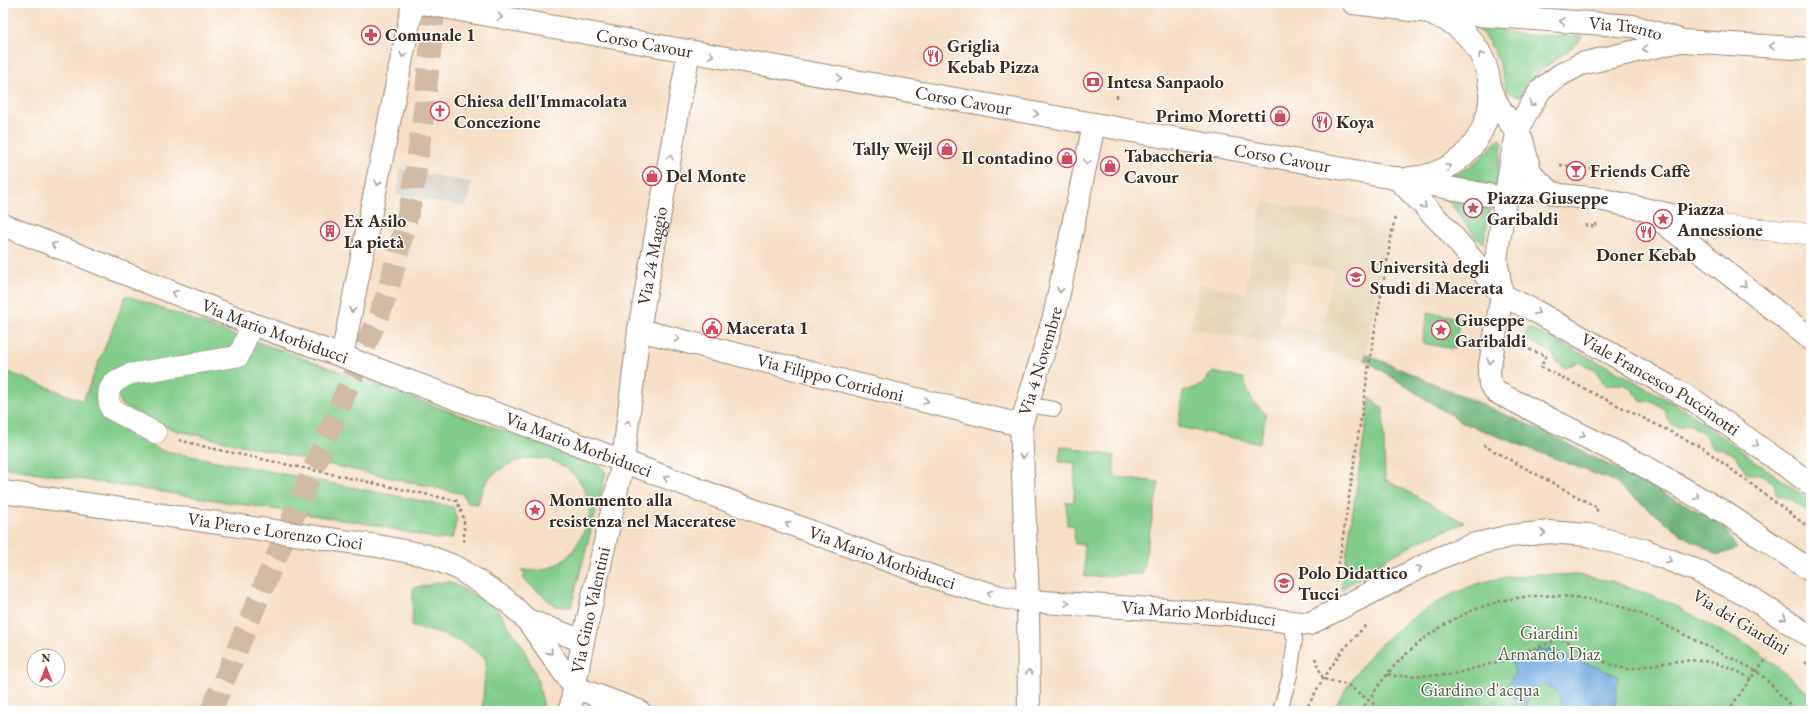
<svg xmlns="http://www.w3.org/2000/svg" width="1814" height="714" font-family="'EB Garamond',serif">
<rect width="100%" height="100%" fill="#fff"/>
<filter id="ink" filterUnits="userSpaceOnUse"><feTurbulence type="fractalNoise" baseFrequency=".025" numOctaves="2"/><feDisplacementMap in="SourceGraphic" scale="8" xChannelSelector="R" yChannelSelector="G"/><feConvolveMatrix kernelMatrix="1 2 1 2 8 2 1 2 1" color-interpolation-filters="sRGB"/></filter>
<filter id="wash" filterUnits="userSpaceOnUse"><feTurbulence type="fractalNoise" baseFrequency=".012" numOctaves="4" result="noise"/><feDisplacementMap in="SourceGraphic" scale="16" xChannelSelector="R" yChannelSelector="G"/><feGaussianBlur stdDeviation="0.9" result="paint"/><feColorMatrix in="noise" values="0 0 0 0 0 0 0 0 0 0 0 0 0 0 0 0 0 1.4 0 .05"/><feComposite in="paint" operator="in"/></filter>
<g filter="url(#wash)">
<rect width="100%" height="100%" fill="#f6dfc6"/>
<!-- built -->
<path fill="#e6d6b7" fill-rule="evenodd" d="M1262,201L1390,224L1365,360L1190,328L1199,283L1245,293ZM1292,262L1334,271L1321,332L1279,323Z"/>
<!-- industrial -->
<path fill="#cac3b8" d="M401,169L471,182L466,207L397,195Z"/>
<!-- green -->
<path fill="#81cc8a" stroke="#5e7b54" d="M1468,21L1522,35L1584,36L1569,50L1541,70L1520,97L1506,91C1502,72 1497,51 1484,36C1480,30 1473,26 1468,21Z
M1500,138L1503,142L1495,188L1447,179V175C1471,171 1484,155 1500,138Z
M1443,194L1491,204L1484,243L1477,239Z
M126,295L239,337L232,351L104,385L98,399L104,415L160,450L453,507L457,519L452,539H436L376,525L7,468L3,455V370L83,401Z
M1428,312L1460,318L1454,349L1422,343Z
M1529,328L1615,370L1688,412L1811,501V517C1801,504 1792,499 1776,495L1774,483L1760,474H1747C1736,456 1734,450 1712,448L1704,433L1689,424L1677,428L1668,421L1665,409L1652,401L1642,402C1630,386 1627,381 1606,386L1595,370L1578,362L1565,368L1556,361L1552,352L1523,338Z
M255,341L601,466L606,473L571,607L555,606L523,579L525,574L521,570C527,570 536,571 542,570C558,567 572,555 579,541C581,536 584,532 586,527C602,476 544,439 501,469C495,473 487,479 484,486C481,491 480,498 478,504L467,503L463,494L174,430L121,405L117,391L131,379Z
M1212,372L1243,378L1253,402L1266,414L1260,443L1178,427L1183,392L1202,385Z
M1370,397L1383,409L1385,479L1465,523L1428,537L1388,558L1341,590Z
M1061,446L1114,456V477L1159,482L1142,574L1085,577L1084,544H1075L1074,525H1067L1066,502H1074L1075,463L1059,462Z
M1535,574L1577,575L1611,581L1668,602L1758,651L1811,695V711H1332C1344,692 1357,670 1372,653C1399,624 1445,593 1484,582C1501,577 1518,576 1535,574Z
M448,581L495,606L521,644L536,675L543,703L541,711H482L486,660C470,642 436,631 412,627L413,588Z"/>
<!-- forest -->
<path fill="#68b076" stroke="#526d4a" d="M1366,354L1543,431L1723,524L1737,549L1719,555L1682,535L1613,481L1461,422L1365,360Z"/>
<!-- water -->
<path fill="#6aa4da" stroke="#52677c" d="M1542,650H1553L1618,676L1615,708L1594,711H1554L1558,710L1561,706C1563,689 1541,679 1531,691C1528,695 1527,701 1526,706L1516,699L1507,685L1515,674L1510,658Z"/>
</g>
<g filter="url(#ink)">
<g fill="none" stroke-linecap="round" stroke-linejoin="round">
<!-- primary-tunnel -->
<path stroke="#d1bba4" stroke-width="22" stroke-dasharray="22 11" stroke-linecap="butt" d="M211,711L387,295L412,198L424,111L435,3"/>
<!-- service casing -->
<g stroke="#988472" stroke-width="16">
<path id="service" d="M1029,405L1054,409
M1280,711L1290,675L1295,639L1287,621"/>
</g>
<!-- pedestrian casing -->
<g stroke="#988472" stroke-width="22">
<path id="pedestrian" d="M1716,225L1811,234
M156,433L111,409C104,388 112,382 130,374L239,356L252,324"/>
</g>
<!-- minor casing -->
<g stroke="#988472" stroke-width="24">
<g id="minor">
<path d="M1491,92L1501,110L1522,140L1530,171L1536,179L1551,192"/>
<path d="M1505,198L1519,188L1531,186L1560,195L1599,199L1716,225"/>
<path d="M1650,212L1811,339"/>
<path id="s1" d="M3,225L252,324L342,356L884,559L942,580L1001,597L1028,601L1229,614L1309,624L1437,559L1472,545L1511,536L1549,532L1588,535L1644,550L1695,570L1750,597L1811,637"/>
<path d="M1502,295L1489,371L1490,384L1496,392L1644,466L1727,514L1811,571"/>
<path id="s2" d="M639,330L1021,425"/>
<path d="M342,356L413,3"/>
<path id="s3" d="M3,492L378,546L425,555L458,568L505,599L527,620L574,687"/>
<path d="M527,620L583,641"/>
<path d="M574,687L639,711"/>
<path id="s4" d="M570,711L583,641L623,462L639,330L689,51"/>
<path id="s5" d="M1029,711L1028,601L1021,425L1054,317L1094,124"/>
</g>
</g>
<!-- secondary casing -->
<g stroke="#988472" stroke-width="24">
<g id="secondary">
<path id="s6" d="M421,3L1505,198"/>
<path id="s7" d="M1353,3L1420,11L1633,26L1683,41L1811,49"/>
<path id="s8" d="M1397,178L1446,228L1502,295L1535,311L1695,401L1811,484"/>
<path d="M1410,178C1478,174 1513,98 1474,44C1464,31 1450,20 1435,16"/>
<path d="M1502,294L1496,259L1512,156L1518,132L1525,115L1541,89L1560,75L1581,64L1680,41"/>
</g>
</g>
<!-- path -->
<path stroke="#988472" stroke-width="2.5" stroke-dasharray="3 3" stroke-linecap="butt" d="M613,7L614,3
M1117,98V95
M1560,165L1600,169V174
M1585,225L1596,227V223
M1518,345L1546,356L1541,367L1703,448L1811,529
M179,440L210,448L457,501L464,519V544
M1483,445L1598,508L1596,512
M1336,582L1371,352L1395,216
M1315,658L1323,679L1348,685L1383,711
M1805,662L1811,667
M1388,674L1393,676L1450,675L1501,661L1559,639H1563C1584,650 1605,666 1628,669C1675,661 1708,651 1751,679
M1619,710C1636,706 1653,705 1670,711
M1305,711L1323,679L1342,651L1367,624
M1361,711C1374,692 1387,672 1404,656C1469,595 1543,582 1628,609C1650,616 1670,628 1691,638C1706,646 1721,653 1737,661C1743,664 1750,667 1756,671C1770,681 1783,699 1796,711
M1728,711L1756,671L1768,658"/>
<!-- service -->
<use href="#service" stroke="#fff" stroke-width="14"/>
<!-- pedestrian -->
<use href="#pedestrian" stroke="#fff" stroke-width="21"/>
<!-- minor -->
<use href="#minor" stroke="#fff" stroke-width="22"/>
<!-- secondary -->
<use href="#secondary" stroke="#fff" stroke-width="22"/>
</g>
<!-- one-way arrows -->
<defs><path id="oneway-chevron" d="M-2-3.5L2.5 0L-2 3.5" fill="none" stroke-width="1.6" stroke-linecap="round" stroke-linejoin="round"/></defs>
<g stroke="#a79f9a">
<use href="#oneway-chevron" transform="translate(500 17) rotate(10)"/>
<use href="#oneway-chevron" transform="translate(1562 21) rotate(-176)"/>
<use href="#oneway-chevron" transform="translate(1772 46) rotate(-176)"/>
<use href="#oneway-chevron" transform="translate(1645 49) rotate(168)"/>
<use href="#oneway-chevron" transform="translate(403 55) rotate(101)"/>
<use href="#oneway-chevron" transform="translate(711 55) rotate(10)"/>
<use href="#oneway-chevron" transform="translate(1481 55) rotate(-120)"/>
<use href="#oneway-chevron" transform="translate(839 78) rotate(10)"/>
<use href="#oneway-chevron" transform="translate(1532 104) rotate(121)"/>
<use href="#oneway-chevron" transform="translate(1036 114) rotate(10)"/>
<use href="#oneway-chevron" transform="translate(670 157) rotate(-80)"/>
<use href="#oneway-chevron" transform="translate(1087 162) rotate(102)"/>
<use href="#oneway-chevron" transform="translate(1448 167) rotate(-26)"/>
<use href="#oneway-chevron" transform="translate(378 183) rotate(101)"/>
<use href="#oneway-chevron" transform="translate(1424 206) rotate(45)"/>
<use href="#oneway-chevron" transform="translate(54 245) rotate(-158)"/>
<use href="#oneway-chevron" transform="translate(1744 285) rotate(38)"/>
<use href="#oneway-chevron" transform="translate(1060 290) rotate(102)"/>
<use href="#oneway-chevron" transform="translate(175 293) rotate(-158)"/>
<use href="#oneway-chevron" transform="translate(352 310) rotate(101)"/>
<use href="#oneway-chevron" transform="translate(1537 312) rotate(28)"/>
<use href="#oneway-chevron" transform="translate(677 339) rotate(14)"/>
<use href="#oneway-chevron" transform="translate(1490 361) rotate(100)"/>
<use href="#oneway-chevron" transform="translate(926 401) rotate(14)"/>
<use href="#oneway-chevron" transform="translate(628 423) rotate(-83)"/>
<use href="#oneway-chevron" transform="translate(1583 435) rotate(26)"/>
<use href="#oneway-chevron" transform="translate(1756 444) rotate(35)"/>
<use href="#oneway-chevron" transform="translate(1023 456) rotate(88)"/>
<use href="#oneway-chevron" transform="translate(666 478) rotate(-160)"/>
<use href="#oneway-chevron" transform="translate(1697 497) rotate(30)"/>
<use href="#oneway-chevron" transform="translate(788 524) rotate(-160)"/>
<use href="#oneway-chevron" transform="translate(1543 533) rotate(-6)"/>
<use href="#oneway-chevron" transform="translate(1669 560) rotate(21)"/>
<use href="#oneway-chevron" transform="translate(1419 568) rotate(-27)"/>
<use href="#oneway-chevron" transform="translate(990 593) rotate(-164)"/>
<use href="#oneway-chevron" transform="translate(1067 603) rotate(3)"/>
<use href="#oneway-chevron" transform="translate(1784 618) rotate(33)"/>
<use href="#oneway-chevron" transform="translate(550 652) rotate(54)"/>
<use href="#oneway-chevron" transform="translate(1029 672) rotate(-90)"/>
</g>
</g>
<!-- icons -->
<defs>
<g id="pharmacy-ring" transform="scale(1)"><circle r="9.5" fill="#fff" stroke="#d1495b" stroke-width="1.5"/><path d="M-2-6h4v4h4v4h-4v4h-4v-4h-4v-4h4Z" fill="#d1495b"/></g>
<g id="restaurant-ring" transform="scale(1)"><circle r="9.5" fill="#fff" stroke="#d1495b" stroke-width="1.5"/><path d="M-5-6h1v4h1v-4h1v4h1v-4h1v5L-1.5 .5V6h-2V.5L-5-1ZM5-6V6H3V1.5H1.5Q1.5-4 5-6Z" fill="#d1495b"/></g>
<g id="bank-ring" transform="scale(1)"><circle r="9.5" fill="#fff" stroke="#d1495b" stroke-width="1.5"/><path d="M-6-4H6V4H-6ZM0-2.3a2.3 2.3 0 1 0 0 4.6a2.3 2.3 0 1 0 0-4.6Z" fill="#d1495b"/></g>
<g id="church-ring" transform="scale(1)"><circle r="9.5" fill="#fff" stroke="#d1495b" stroke-width="1.5"/><path d="M-1.2-6h2.4v3.5h3.3v2.4h-3.3V6h-2.4V-.1h-3.3v-2.4h3.3Z" fill="#d1495b"/></g>
<g id="shop-ring" transform="scale(1)"><circle r="9.5" fill="#fff" stroke="#d1495b" stroke-width="1.5"/><path d="M-5-2.5h2.3a2.7 3.5 0 0 1 5.4 0H5L5.5 6h-11ZM-1.5-2.5h3a1.5 2.3 0 0 0-3 0Z" fill="#d1495b"/></g>
<g id="bar-ring" transform="scale(1)"><circle r="9.5" fill="#fff" stroke="#d1495b" stroke-width="1.5"/><path d="M-6-5H6L.8 .8V4.5H3.5V6h-7V4.5H-.8V.8Z" fill="#d1495b"/></g>
<g id="sight-ring" transform="scale(1)"><circle r="9.5" fill="#fff" stroke="#d1495b" stroke-width="1.5"/><path d="M0-6L1.8-2.2L6-1.7L2.9 1.2L3.7 5.4L0 3.3L-3.7 5.4L-2.9 1.2L-6-1.7L-1.8-2.2Z" fill="#d1495b"/></g>
<g id="building-ring" transform="scale(1)"><circle r="9.5" fill="#fff" stroke="#d1495b" stroke-width="1.5"/><path d="M-4-6H4V6H1V3H-1V6H-4ZM-2.5-4.3h1.7v1.8h-1.7ZM.8-4.3h1.7v1.8H.8ZM-2.5-1h1.7V.8h-1.7ZM.8-1h1.7V.8H.8Z" fill="#d1495b"/></g>
<g id="university-ring" transform="scale(1)"><circle r="9.5" fill="#fff" stroke="#d1495b" stroke-width="1.5"/><path d="M0-5L7-2L0 1L-7-2ZM-4 1L0 2.5L4 1V4Q0 6-4 4Z" fill="#d1495b"/></g>
<g id="civic-ring" transform="scale(1)"><circle r="9.5" fill="#fff" stroke="#d1495b" stroke-width="1.5"/><path d="M-.6-6.5H3V-4.5H.6V-3L4-1V1h2V6H-6V1h2V-1L-.6-3ZM-1.2 2.5V6h2.4V2.5Z" fill="#d1495b"/></g>
</defs>
<g fill-rule="evenodd">
<use href="#pharmacy-ring" x="371" y="35"/>
<use href="#restaurant-ring" x="933" y="56"/>
<use href="#bank-ring" x="1093" y="82"/>
<use href="#church-ring" x="440" y="111"/>
<use href="#shop-ring" x="1280" y="116"/>
<use href="#restaurant-ring" x="1322" y="122"/>
<use href="#shop-ring" x="947" y="149"/>
<use href="#shop-ring" x="1067" y="158"/>
<use href="#shop-ring" x="1110" y="166"/>
<use href="#bar-ring" x="1576" y="171"/>
<use href="#shop-ring" x="652" y="176"/>
<use href="#sight-ring" x="1473" y="208"/>
<use href="#sight-ring" x="1663" y="219"/>
<use href="#building-ring" x="330" y="231"/>
<use href="#restaurant-ring" x="1646" y="232"/>
<use href="#university-ring" x="1356" y="277"/>
<use href="#civic-ring" x="712" y="328"/>
<use href="#sight-ring" x="1441" y="330"/>
<use href="#sight-ring" x="535" y="510"/>
<use href="#university-ring" x="1284" y="583"/>
</g>
<g text-anchor="middle" stroke-width="3" stroke-linejoin="round" paint-order="stroke">
<!-- street labels -->
<g font-size="18" fill="#3b2a1e" stroke="#fff">
<text dy="6" stroke="none"><textPath href="#s7" startOffset="274">Via Trento</textPath></text>
<text dy="6" stroke="none"><textPath href="#s6" startOffset="227">Corso Cavour</textPath></text>
<text dy="6" stroke="none"><textPath href="#s6" startOffset="551">Corso Cavour</textPath></text>
<text dy="6" stroke="none"><textPath href="#s6" startOffset="875">Corso Cavour</textPath></text>
<text dy="6" stroke="none"><textPath href="#s4" startOffset="463">Via 24 Maggio</textPath></text>
<text dy="6" stroke="none"><textPath href="#s1" startOffset="292">Via Mario Morbiducci</textPath></text>
<text dy="6" stroke="none"><textPath href="#s5" startOffset="353">Via 4 Novembre</textPath></text>
<text dy="6" stroke="none"><textPath href="#s2" startOffset="197">Via Filippo Corridoni</textPath></text>
<text dy="6" stroke="none"><textPath href="#s8" startOffset="339">Viale Francesco Puccinotti</textPath></text>
<text dy="6" stroke="none"><textPath href="#s1" startOffset="616">Via Mario Morbiducci</textPath></text>
<text dy="6" stroke="none"><textPath href="#s3" startOffset="275">Via Piero e Lorenzo Cioci</textPath></text>
<text dy="6" stroke="none"><textPath href="#s1" startOffset="940">Via Mario Morbiducci</textPath></text>
<text dy="6" stroke="none"><textPath href="#s4" startOffset="103">Via Gino Valentini</textPath></text>
<text dy="6" stroke="none"><textPath href="#s1" startOffset="1264">Via Mario Morbiducci</textPath></text>
<text transform="translate(1741 622) rotate(31)" y="6">Via dei Giardini</text>
</g>
<!-- poi labels -->
<g font-size="18" font-weight="bold" fill="#3b2a1e" stroke="#fff" text-anchor="start">
<text x="385" y="41">Comunale 1</text>
<text x="947" y="52">Griglia<tspan x="947" dy="21">Kebab Pizza</tspan></text>
<text x="1107" y="88">Intesa Sanpaolo</text>
<text x="454" y="107">Chiesa dell'Immacolata<tspan x="454" dy="21">Concezione</tspan></text>
<text x="1266" y="122" text-anchor="end">Primo Moretti</text>
<text x="1336" y="128">Koya</text>
<text x="933" y="155" text-anchor="end">Tally Weijl</text>
<text x="1124" y="162">Tabaccheria<tspan x="1124" dy="21">Cavour</tspan></text>
<text x="1053" y="164" text-anchor="end">Il contadino</text>
<text x="1590" y="177">Friends Caffè</text>
<text x="666" y="182">Del Monte</text>
<text x="1487" y="204">Piazza Giuseppe<tspan x="1487" dy="21">Garibaldi</tspan></text>
<text x="1677" y="215">Piazza<tspan x="1677" dy="21">Annessione</tspan></text>
<text x="344" y="227">Ex Asilo<tspan x="344" dy="21">La pietà</tspan></text>
<text x="1646" y="261" text-anchor="middle">Doner Kebab</text>
<text x="1370" y="273">Università degli<tspan x="1370" dy="21">Studi di Macerata</tspan></text>
<text x="1455" y="326">Giuseppe<tspan x="1455" dy="21">Garibaldi</tspan></text>
<text x="726" y="334">Macerata 1</text>
<text x="549" y="506">Monumento alla<tspan x="549" dy="21">resistenza nel Maceratese</tspan></text>
<text x="1298" y="579">Polo Didattico<tspan x="1298" dy="21">Tucci</tspan></text>
</g>
<!-- park labels -->
<g font-size="18" fill="#505b3e" stroke="#fff">
<text x="1549" y="639">Giardini<tspan x="1549" dy="21">Armando Diaz</tspan></text>
<text x="1480" y="696">Giardino d'acqua</text>
</g>
</g>
<!-- margin -->
<rect width="1814" height="714" fill="none" stroke="#fff" stroke-width="16"/>
<!-- north arrow -->
<g transform="translate(46 668)"><circle r="19" fill="#ffffff" stroke="#b1aaa5"/>
<path d="M0-3L7 15L0 10L-7 15Z" fill="#d1495b"/>
<text y="-6" font-size="11" font-weight="bold" text-anchor="middle" fill="#3b2a1e">N</text>
</g>
</svg>
